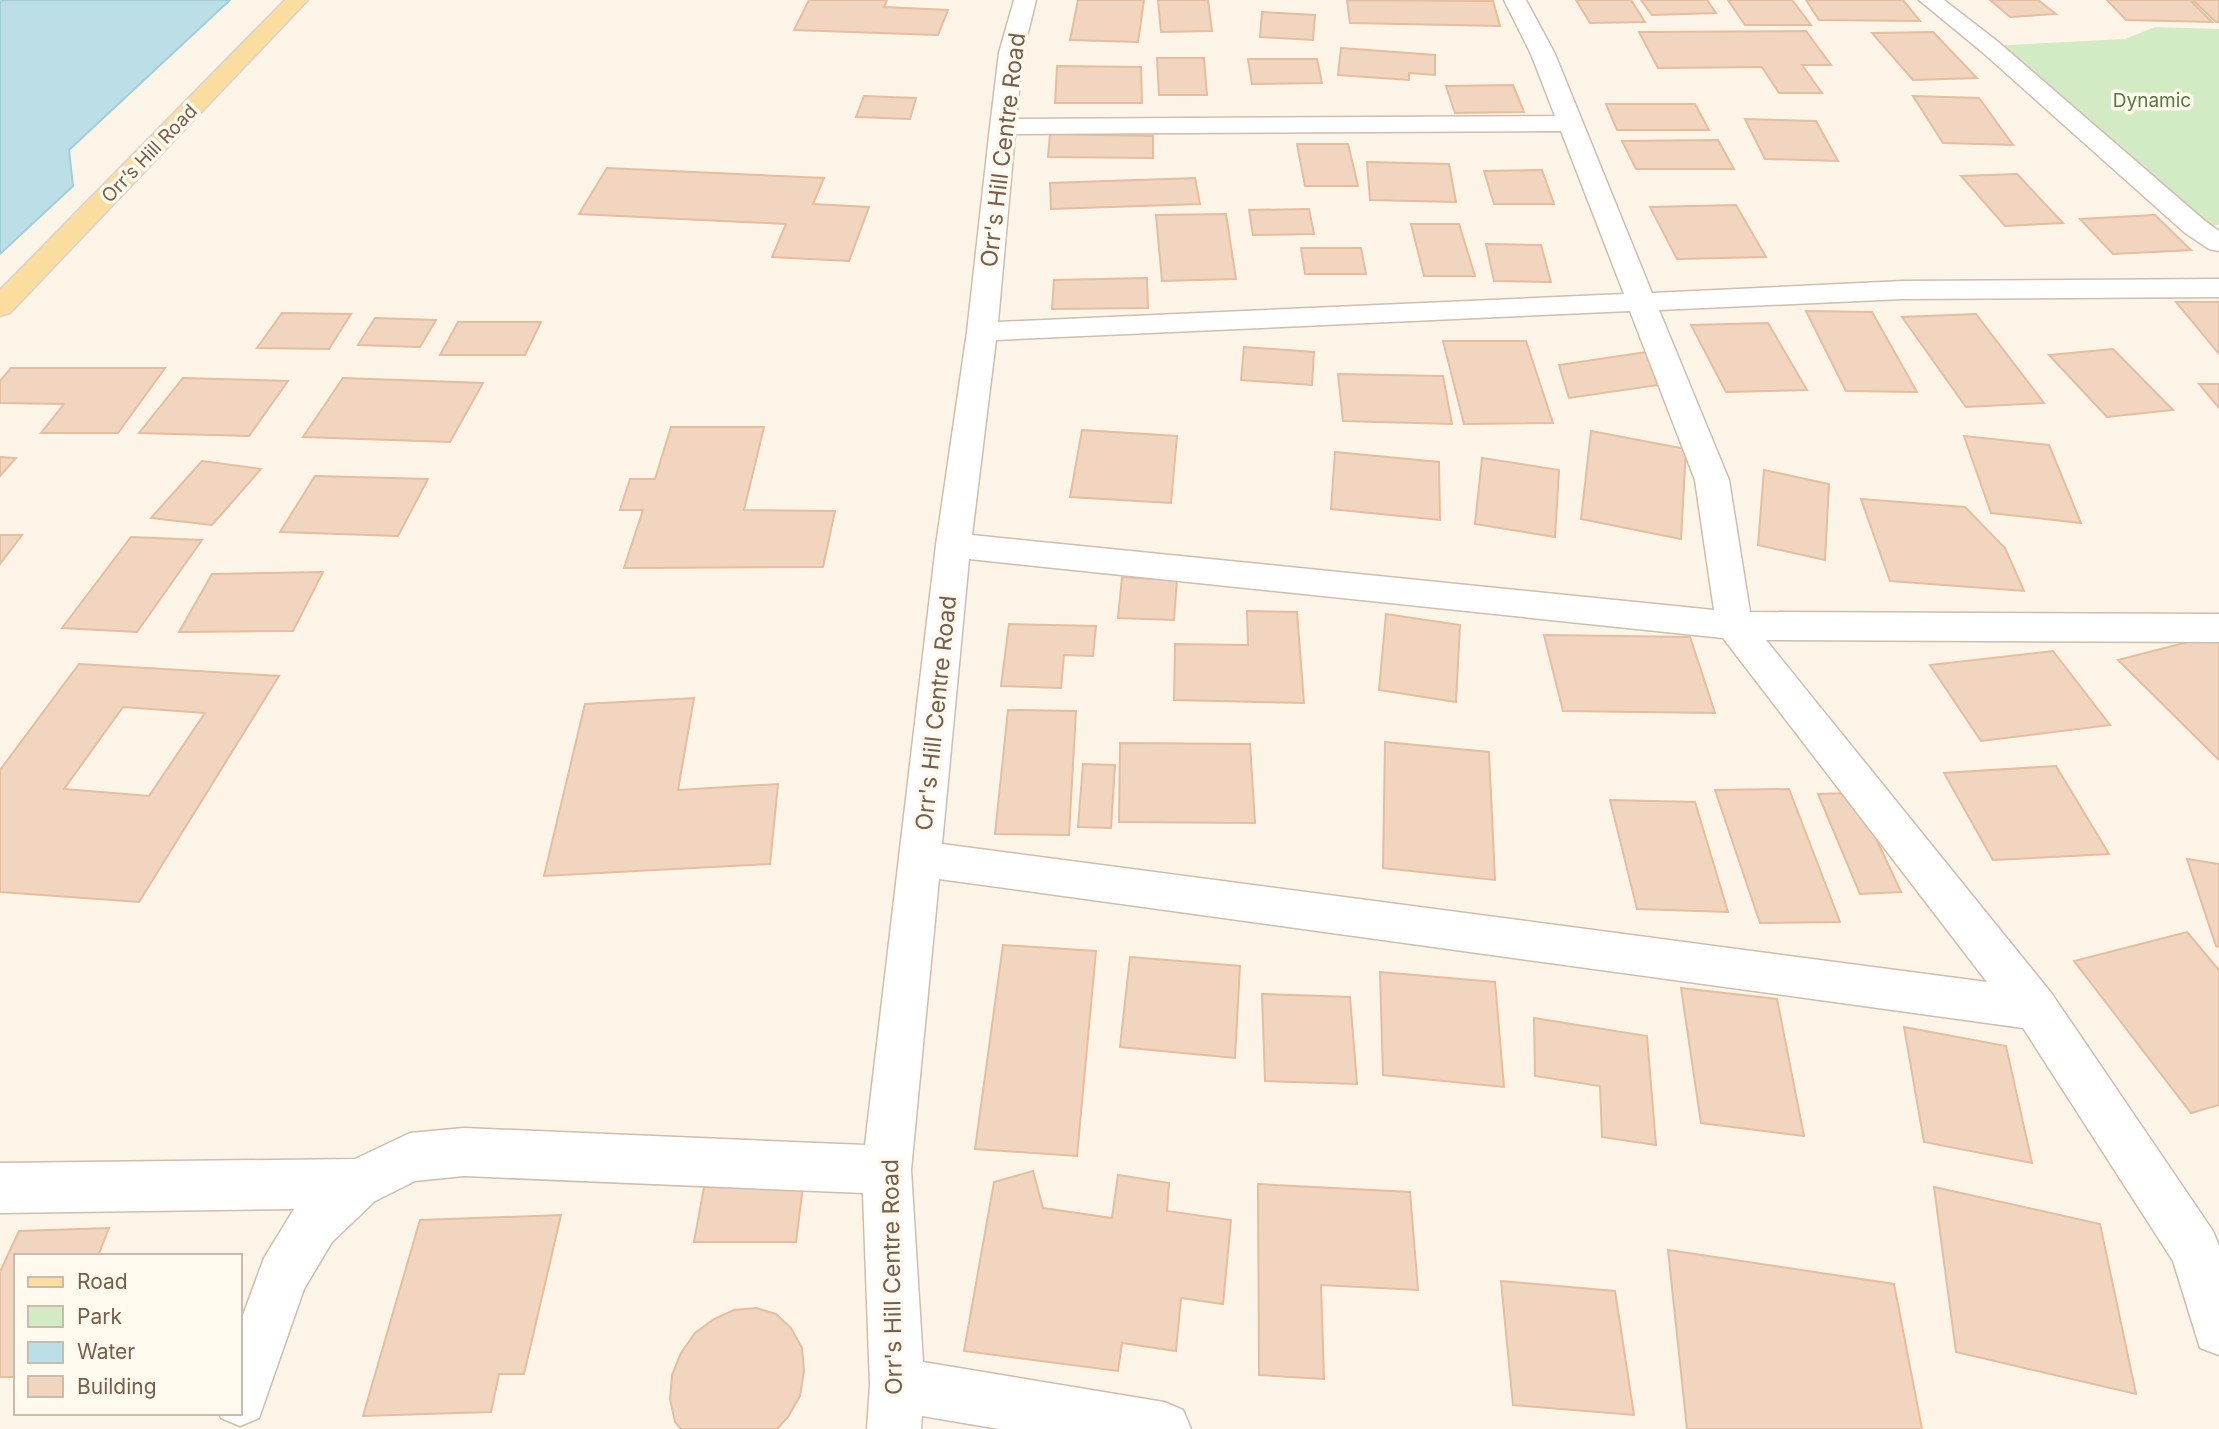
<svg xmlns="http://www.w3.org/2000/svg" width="2219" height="1429" font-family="Inter,sans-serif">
<rect width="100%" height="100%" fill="#fcf5e7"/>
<!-- green -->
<path fill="#d3ebc5" d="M2155,27L2219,29V225L2195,227L1989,46L2125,39Z"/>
<!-- water -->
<path fill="#bbdee7" stroke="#a1ced8" stroke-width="2" d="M0,0H230L69,150L73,186L0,254Z"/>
<!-- building -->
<path fill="#f2d5bf" stroke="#e5bd9f" stroke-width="2" fill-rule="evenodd" d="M809,0H887L884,7L948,10L938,35L794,30Z
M1078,0H1144L1138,42L1070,40Z
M1158,0H1208L1212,31L1161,32Z
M1347,0L1493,1L1500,26L1350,23Z
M1576,0H1631L1645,22L1590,23Z
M1641,0H1707L1716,13L1652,15Z
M1728,0H1792L1811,25H1745Z
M1806,0H1903L1920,21L1819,20Z
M1990,0H2038L2056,14L2010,17Z
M2107,0H2190L2212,22L2126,20Z
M2193,0H2219V22H2216Z
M1262,12L1315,15L1313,40L1260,37Z
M1806,31L1831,65H1802L1822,93H1779L1762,67L1658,68L1639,32Z
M1933,32L1977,78L1913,80L1872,33Z
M1341,48L1435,55V75L1409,73V80L1338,75Z
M1157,58H1204L1207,95H1159Z
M1248,59H1317L1322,83L1252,84Z
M1057,66L1141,67L1142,103H1055Z
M1513,85L1524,112L1455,113L1446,86Z
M864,96L916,98L910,119L856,117Z
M1913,96L1979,98L2013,145L1943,143Z
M1606,104H1695L1709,130H1617Z
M1745,119L1816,121L1838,161L1765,159Z
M1050,134L1153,136V158L1048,157Z
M1718,140L1734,169H1636L1622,141Z
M1297,144H1348L1358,186H1305Z
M1367,162L1449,164L1456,202L1370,200Z
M607,168L824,178L813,204L869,207L849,261L772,257L786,224L579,214Z
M1542,170L1554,204H1494L1484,171Z
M2017,174L2063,223L2005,226L1961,176Z
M1195,178L1200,204L1051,209L1050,183Z
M1736,205L1766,257L1677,259L1650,207Z
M1309,209L1314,234L1253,235L1249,210Z
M1226,214L1236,279L1162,281L1156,215Z
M2155,215L2191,250L2113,254L2080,219Z
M1411,224H1459L1475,276H1424Z
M1486,244L1541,245L1551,282L1494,281Z
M1301,248H1361L1366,274H1305Z
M1147,278L1148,308L1052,309L1054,280Z
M2176,302H2219V354Z
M1806,311L1872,312L1917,392L1846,391Z
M282,313L351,314L329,349L257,348Z
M1976,314L2044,403L1966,407L1902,317Z
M375,318L436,320L420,347L358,345Z
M458,322H541L525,355H440Z
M1768,323L1807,390L1726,392L1691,325Z
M1443,341H1526L1553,423L1464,424Z
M1244,347L1314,352L1312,385L1241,380Z
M2113,349L2173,410L2107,417L2049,355Z
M1646,352L1658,385L1569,398L1559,365Z
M11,368H165L118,433H41L64,404L0,403V381Z
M1338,374L1443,376L1452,424L1343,421Z
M183,378L288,381L249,436L139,433Z
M343,378L483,383L450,442L303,437Z
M2199,384H2219V408Z
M671,427H764L744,510L835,511L823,567L624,568L643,510H620L630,479H655Z
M1082,430L1177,436L1171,503L1070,497Z
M1591,431L1686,449L1681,539L1581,519Z
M1964,436L2049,445L2081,523L1991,513Z
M1335,452L1439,462L1440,520L1331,509Z
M0,457L16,458L0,476Z
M1482,458L1559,470L1555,537L1475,524Z
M202,461L261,469L212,525L151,518Z
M1764,470L1829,484L1825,560L1758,545Z
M315,476L428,479L398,536L280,532Z
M1861,499L1965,507L2005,548L2024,591L1890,581Z
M0,535H22L0,564Z
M131,537L202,540L137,632L62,628Z
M323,572L293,631L179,632L212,574Z
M1122,577L1177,580L1174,620L1118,618Z
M1247,611L1297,612L1304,703L1174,700L1175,644L1248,645Z
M1386,614L1460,625L1456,702L1379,690Z
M1009,624L1096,626L1093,656L1064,655L1061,688L1001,686Z
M1544,635L1690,637L1715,713L1563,711Z
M2211,636L2219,643V760L2118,660Z
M2053,651L2110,725L1981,741L1930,665Z
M79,664L279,676L139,902L0,892V770ZM123,707L205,713L149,796L64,789Z
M694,698L678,790L778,784L770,864L544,876L585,704Z
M1008,710L1076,711L1069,835L995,834Z
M1385,742L1489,752L1495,880L1383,868Z
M1120,743L1250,744L1255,823L1119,822Z
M1083,764L1115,765L1111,828L1078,827Z
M2056,766L2109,854L1993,860L1944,773Z
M1789,789L1840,922L1760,923L1715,790Z
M1855,793L1901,892L1860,894L1818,794Z
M1610,800L1695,802L1728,912L1637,909Z
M2187,859L2219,864V947L2216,946Z
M2187,932L2219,970V1105L2191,1113L2074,961Z
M1003,945L1096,951L1077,1156L975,1149Z
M1130,957L1240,966L1235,1058L1120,1047Z
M1380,972L1495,982L1504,1087L1383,1075Z
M1681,988L1777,999L1804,1136L1701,1123Z
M1262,994L1350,997L1357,1084L1265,1081Z
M1534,1018L1647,1036L1656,1145L1602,1137L1600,1086L1535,1076Z
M1904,1027L2006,1046L2032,1163L1924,1142Z
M1033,1171L1043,1208L1112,1218L1118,1175L1169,1183L1167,1211L1231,1220L1223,1304L1181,1298L1176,1351L1122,1343L1118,1371L964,1351L994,1182Z
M1258,1184L1410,1192L1418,1290L1321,1285L1324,1379L1259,1375Z
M803,1186L796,1242H694L704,1187Z
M1934,1187L2100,1224L2136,1394L1956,1352Z
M561,1215L524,1374H499L491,1412L363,1416L420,1220Z
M109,1228L98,1256H16V1377H0V1272L19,1231Z
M1668,1250L1894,1284L1922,1429H1687Z
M1501,1281L1615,1291L1634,1415L1513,1405Z
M756,1308L776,1314L791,1328L802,1348L804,1371L800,1396L788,1417L777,1429H681L675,1422L670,1399L672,1375L681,1353L695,1333L714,1319L734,1310Z"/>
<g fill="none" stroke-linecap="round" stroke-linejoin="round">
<!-- minor casing -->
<g stroke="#cfbdad" stroke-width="3">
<path id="minor" d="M1014,0H1036L1023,53L1016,119L1555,116L1531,54L1504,0H1526L1555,54L1652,293L1903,281L2219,279V297L1903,299L1659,310L1729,480L1750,612L2219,614V642L1766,640L2052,994L2213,1231L2219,1246V1355L2200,1348L2173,1261L2023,1028L939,879L911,1170L923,1362L1164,1402L1183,1410L1191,1429H999L922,1416L921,1429H867L870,1385L863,1193L464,1176L415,1181L375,1201L332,1242L304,1289L259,1418L240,1426L221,1418L219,1413H240V1323L264,1258L294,1209L0,1213V1163L355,1159L410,1133L464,1128L865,1145L936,545L967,332L990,127L999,53ZM1561,131L1624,294L998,322L1015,134ZM1630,311L1695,480L1714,610L972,535L996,340ZM969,559L1723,638L1987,982L942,844Z
M1919,0H1944L1997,41L2205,221L2219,231V251L2209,249L2185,233L1981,51Z"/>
</g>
<!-- major casing -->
<g stroke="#d9d2cd" stroke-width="3">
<path id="major" d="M285,0H308L10,313L0,316V290Z"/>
</g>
<!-- minor -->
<use href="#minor" fill="#fff" fill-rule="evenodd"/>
<!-- major -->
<use href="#major" fill="#fbdda0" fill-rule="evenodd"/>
</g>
<g text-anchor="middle" stroke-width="7" stroke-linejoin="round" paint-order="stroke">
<!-- far-park labels -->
<g font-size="19" fill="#527c42" stroke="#fff9ee">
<text x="2152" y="107">Dynamic</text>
</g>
<!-- far-street labels -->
<g font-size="19" fill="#775d4b" stroke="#fff9ee">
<text transform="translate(149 153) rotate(-46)" y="7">Orr’s Hill Road</text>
</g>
<!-- street labels -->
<g font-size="23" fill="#775d4b" stroke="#fff9ee">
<text transform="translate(1003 150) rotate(-83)" y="8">Orr's Hill Centre Road</text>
<text transform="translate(936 713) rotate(-84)" y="8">Orr's Hill Centre Road</text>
<text transform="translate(892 1277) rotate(-91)" y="8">Orr's Hill Centre Road</text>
</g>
</g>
<!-- legend -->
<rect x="14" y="1254" width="228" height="161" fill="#fff9ee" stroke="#c9bbad" stroke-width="2"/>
<rect x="28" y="1277" width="35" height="10" fill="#fbdda0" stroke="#c9bbad" stroke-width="2"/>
<text x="77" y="1289" font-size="21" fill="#775d4b">Road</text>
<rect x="28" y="1306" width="35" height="21" fill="#d3ebc5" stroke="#c9bbad" stroke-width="2"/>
<text x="77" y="1324" font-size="21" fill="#775d4b">Park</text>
<rect x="28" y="1342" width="35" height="21" fill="#bbdee7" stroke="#c9bbad" stroke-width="2"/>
<text x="77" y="1359" font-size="21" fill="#775d4b">Water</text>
<rect x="28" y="1376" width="35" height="21" fill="#f2d5bf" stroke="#c9bbad" stroke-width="2"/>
<text x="77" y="1394" font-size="21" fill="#775d4b">Building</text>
</svg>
